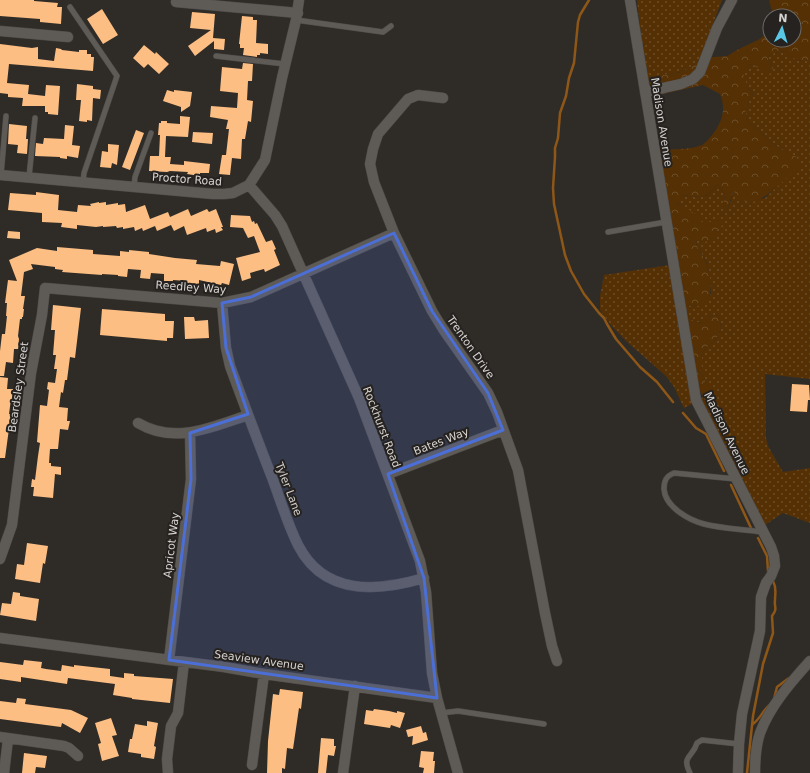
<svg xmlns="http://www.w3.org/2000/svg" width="810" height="773" font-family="'DejaVu Sans',sans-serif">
<defs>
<pattern id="green-dots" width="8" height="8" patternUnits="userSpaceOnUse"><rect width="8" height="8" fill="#543004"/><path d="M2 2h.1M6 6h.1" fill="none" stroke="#6c4d28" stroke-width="1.8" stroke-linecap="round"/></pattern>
<pattern id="forest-crowns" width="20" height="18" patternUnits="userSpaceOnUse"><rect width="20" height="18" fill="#543004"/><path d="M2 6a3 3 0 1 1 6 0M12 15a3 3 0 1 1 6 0" fill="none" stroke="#6c4d28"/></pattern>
</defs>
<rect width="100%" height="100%" fill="#2f2c28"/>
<!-- green -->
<path fill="url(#green-dots)" d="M637,0H722L700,58L690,68L681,72L646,78Z
M785,51C793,57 800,65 810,59V379L765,374L766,438L768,446L783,472L810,468V523L783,513L765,525L700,401L702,397L706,402V384L702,372V354L707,347L716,340L721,328L719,316L711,315L703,323L696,322L686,316L683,305L697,306L711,294C710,283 710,269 705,259C700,249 697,252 696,239L715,231L720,220L704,224L677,203L680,195L700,197L708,195L717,185L725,194L723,206L728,209L731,201L733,191L747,202L765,198L791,173L798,158L779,148L748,122L745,109L753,94L748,88L742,73L751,64L758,67L773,68L767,57L774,53Z
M670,265L692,404L684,408L674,387L666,376L627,342L609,323L600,310V296L604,275Z"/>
<!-- forest -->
<path fill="url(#forest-crowns)" d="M769,0H810V59C800,65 792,57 785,51L774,53L767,57L773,68L770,74L751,64L743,73L748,88L753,94L745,109L748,122L779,148L799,158L801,165C789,175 762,205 748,202C743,201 737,195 733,191L728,209L723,206L725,194L717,185L708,195L700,197L681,195L677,204C688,209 697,213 704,223L720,220L724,224L715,231V238L705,242L696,240C697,252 701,250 705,260C711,273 712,290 708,304L697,306L683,305L659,150C672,149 691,150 702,145C706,143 710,137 713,134C723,120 726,109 720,94L703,85L649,97L646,78L681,72L690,68L700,58L727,56L739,49L758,40L770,32V40H794V16H773Z
M711,315L719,316L721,328L716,340L707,347L702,354V372L706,384L717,396L714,403L706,402C694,387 690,337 686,316L696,322L702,323Z"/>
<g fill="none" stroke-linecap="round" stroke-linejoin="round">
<!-- stream -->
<path stroke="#8e5717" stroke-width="2.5" d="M589,0L580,15L578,22L574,63L569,78L566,96L560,113L558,138L555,148V157L553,188L554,204L565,255L571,271L584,294L599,313L604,318L607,324L616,339L640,367L657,382L673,402
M683,413L696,428L706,434L724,471
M731,485L751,528
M758,538L767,556L768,571
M774,699L777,687L789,678
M753,724C761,718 764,708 772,703
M747,773L753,716L763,664L773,633L772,616C778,608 774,608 775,600C775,593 777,588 773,581"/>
</g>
<!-- building -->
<path fill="#fcbe83" d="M0,0H34V1L58,3L57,7H62L61,24L40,22V19L0,16Z
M102,9L118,35L103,44L87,19Z
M192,12L215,14L213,38L225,39L224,50L214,49V41L195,56L188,46L211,30L190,28Z
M242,16L253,17V20H257L256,43L268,44V54L260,53V55H257V57L243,55L244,48H240V44H239Z
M0,44L32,48L38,47V59L54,61L56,48L61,49L62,50L79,52V50H87V54H91V57H94L93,71L9,64L7,83L29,85L28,94L45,96L46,85L60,86L58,115L48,114V112H45V106H22L23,98L8,97V94L0,93Z
M144,45L155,54L156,52L169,64L159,74L148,64L144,68L133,58Z
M243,63L253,64L252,81H248L247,100L253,101L251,122L248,121L245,139H242L241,159L232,158L230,175L219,174L222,155H226L229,129H226L228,120L210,117L211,106L237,108L238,93L220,91L222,67L242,69Z
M77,84L93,86V89L101,90L100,99L93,98L92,121L87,120V122L79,121L81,100H76Z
M167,90L174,92V90L192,92L190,106L181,112V107L163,101Z
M180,116L190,117L188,137L166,136L165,157H171L170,164L184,165V161L210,164L209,173H200V176L187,174L188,172L170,171L167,172L149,171L150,156H159L160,135H158L159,123H161V121H167V123L180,124Z
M9,124L27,126L26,139H28L27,154L17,153L18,145L8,144Z
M65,125L74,126L72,145L80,146L78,158L67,156V159L60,158V157L35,156L36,143L43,144L44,138L64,139Z
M136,130L144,133L130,170L122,167Z
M193,132L213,133L212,144L192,142Z
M108,144L119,145L117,165L112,163L111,168L100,167L102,151L108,152Z
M36,192L59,195L58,210L77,212L78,205L91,206L90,204L99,202V203L106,202V205L118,203V205L125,204L126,212L145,205L150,219L168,212L170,217L188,209L191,216L207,209L209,212L216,209L223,227H221L223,230L216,233L215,229L207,232L206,228L187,235L184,226L174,231L171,225L157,231L155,226L143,231L142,228L135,231L134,227L123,229V227L117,228L116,226L103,227V226L96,227L77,225V229L61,227L62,223L42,222V213L8,210L10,193L36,195Z
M231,215L250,216L252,222L254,221L255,224L257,223L266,242L272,240L276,249L274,250L280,265L265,272L264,269L250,273L251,278L242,281L236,258L260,252L254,236L248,238L243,228L230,227Z
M8,231L20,232V239L7,238Z
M57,247L93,250V254L120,256V251L129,252V250L149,252V254L175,258L197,260L196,264L220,266L221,261L234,264L229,285L222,283L221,285L199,280V284L187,283V281L173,280V281H164V274L151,273L150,279L140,278L141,270L128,269L127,277L118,276V275L102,274V275L62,272L63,270L55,269V267L31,264L33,269L24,272L21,296H25L23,309H24L23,317H22V319H20L18,336L19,339L18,349H14L13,363L6,362L4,376H0V351L2,334H5L7,316H6L7,303H5L8,280L17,281L9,260L37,248L57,251Z
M53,305L81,308L75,358L70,357L67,380H65L63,393L61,392L59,407L68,408L67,421H70L68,430L60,429L58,449H50L49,463H51V466L61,467V475L55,474L53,498L33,496L34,487H31L32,479L35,480L38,456L40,443L37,442L40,405L47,406L49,390L47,389L48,382L55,383L57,369H54L56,355H53L55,330H51Z
M102,309L165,314V321H174L173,338H167V341L100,335Z
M184,317H194L195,321L208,320L209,338L185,339Z
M0,377L8,378L7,389H13L12,399H11L9,414H11L5,458H0Z
M792,384L809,385L810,400H808L807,412L790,411Z
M27,543L48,546L45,564L43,563L40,583L15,579L17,564L24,565Z
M13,592L20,593V596L39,599L36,621L0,615L2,603L11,604Z
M24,660L42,662L41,668L46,669L61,671L62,665L74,667V665L110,669V676L124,678V673L134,674V676L173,679L170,703L132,699V698L113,695L115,684L68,678L67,684L21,677V682L0,679V662L23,665Z
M280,689L303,692L301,709L299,708L293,749L287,748L285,769L282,768V773H267L268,741L273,694L279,695Z
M17,698L26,699L25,704L71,710L88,718L80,733L62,723L61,727L0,719V701L16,703Z
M374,709L389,711L397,713V711L405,713L400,728L391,725L390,728L364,724L366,710L373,711Z
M111,718L117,735L112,736L119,756L102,761L98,744L101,743L95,723Z
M147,721L158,723L154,746L156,747L154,759L141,757V754L128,752L130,739H132L135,724L147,726Z
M421,726L423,733L426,732L428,740L412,745L413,736L408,737L406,730Z
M321,738L334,739V746H336L334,756L328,755L326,773H318Z
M421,751L434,752L433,761H435L434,773H423L424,768L419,767Z
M24,753L47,756L45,768L36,767L35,773H22Z"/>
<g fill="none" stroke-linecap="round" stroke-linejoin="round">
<!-- service casing -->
<g stroke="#4c4947" stroke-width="6">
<path id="service" d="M70,7L117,76L84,173L83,182
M296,20L383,32L391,26
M216,56L285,64
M1,175L6,116
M29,177L35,118
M134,187L135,177L151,133
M608,232L666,222
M736,479L674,473C666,476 664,481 664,489C665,507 689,520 704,524C723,529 743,529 762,532
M441,713L458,711L544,724
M690,773C681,755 693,758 697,743L702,740L739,744"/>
</g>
<!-- minor casing -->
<g stroke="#4c4947" stroke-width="11">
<path id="minor" d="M630,0L696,400L771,547L774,556L775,566L771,576L766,583L761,597L760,631L742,714L739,744L738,773
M176,2L298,13
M0,31L68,37
M645,92L681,84L693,79L700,72L717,28L732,0
M443,98L418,95L408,99L378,134L373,149L370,164L374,182L394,233L432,311L443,329L488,393L497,412L518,470L545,613L552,646L557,661
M0,175L213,194H224L233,193L249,185L265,160L282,78L296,20L299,0
M249,185L275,215L282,226L359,398L420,561L426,592L432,673L437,698
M222,303L226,348L230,366C244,404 258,442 273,480C281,502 288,525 298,545C324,596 377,592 424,578
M138,423C175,445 212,427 248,415
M388,474L503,430
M0,559L12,525L31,373L42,315L45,288L222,303L251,297L394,233
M0,638L224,667L264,674L437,698L458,773
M169,660L191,479L190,433
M0,737L64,746L69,748L78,756
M252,765L264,674
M4,773L8,739
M168,773L167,759L171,726L178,713L184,662
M343,773L355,686
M755,773C755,760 756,745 760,733C770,706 791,682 810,661"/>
</g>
<!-- service -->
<use href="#service" stroke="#5e5a56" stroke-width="5"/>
<!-- minor -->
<use href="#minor" stroke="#5e5a56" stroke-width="10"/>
</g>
<!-- marked area -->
<path fill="#4b6fd6" fill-opacity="0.2" stroke="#4b6fd6" stroke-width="3" stroke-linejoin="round" d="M394,233L432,311L488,393L503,430L388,474L424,578L437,698L169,660L191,479L190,433L248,414L226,348L222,303L251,297Z"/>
<g text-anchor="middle" stroke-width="4" stroke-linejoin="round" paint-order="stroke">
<!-- street labels -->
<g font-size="11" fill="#d6d3d1" stroke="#25221f">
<text transform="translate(662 122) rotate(81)" y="4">Madison Avenue</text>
<text transform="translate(187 179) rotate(4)" y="4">Proctor Road</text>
<text transform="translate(191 287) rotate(4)" y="4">Reedley Way</text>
<text transform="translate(471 347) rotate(55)" y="4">Trenton Drive</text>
<text transform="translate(18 387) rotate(-82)" y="4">Beardsley Street</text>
<text transform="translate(382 427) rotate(69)" y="4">Rockhurst Road</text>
<text transform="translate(727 433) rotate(64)" y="4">Madison Avenue</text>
<text transform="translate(441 441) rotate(-21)" y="4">Bates Way</text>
<text transform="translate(289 489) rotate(69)" y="4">Tyler Lane</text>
<text transform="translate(171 545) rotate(-83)" y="4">Apricot Way</text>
<text transform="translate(259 660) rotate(8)" y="4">Seaview Avenue</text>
</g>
</g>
<!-- north arrow -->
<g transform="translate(782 28) rotate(5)"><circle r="19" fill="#25221f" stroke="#6c6966"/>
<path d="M0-3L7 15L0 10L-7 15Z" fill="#59c8e5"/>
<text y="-6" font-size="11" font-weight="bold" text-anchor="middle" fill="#d6d3d1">N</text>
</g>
</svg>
